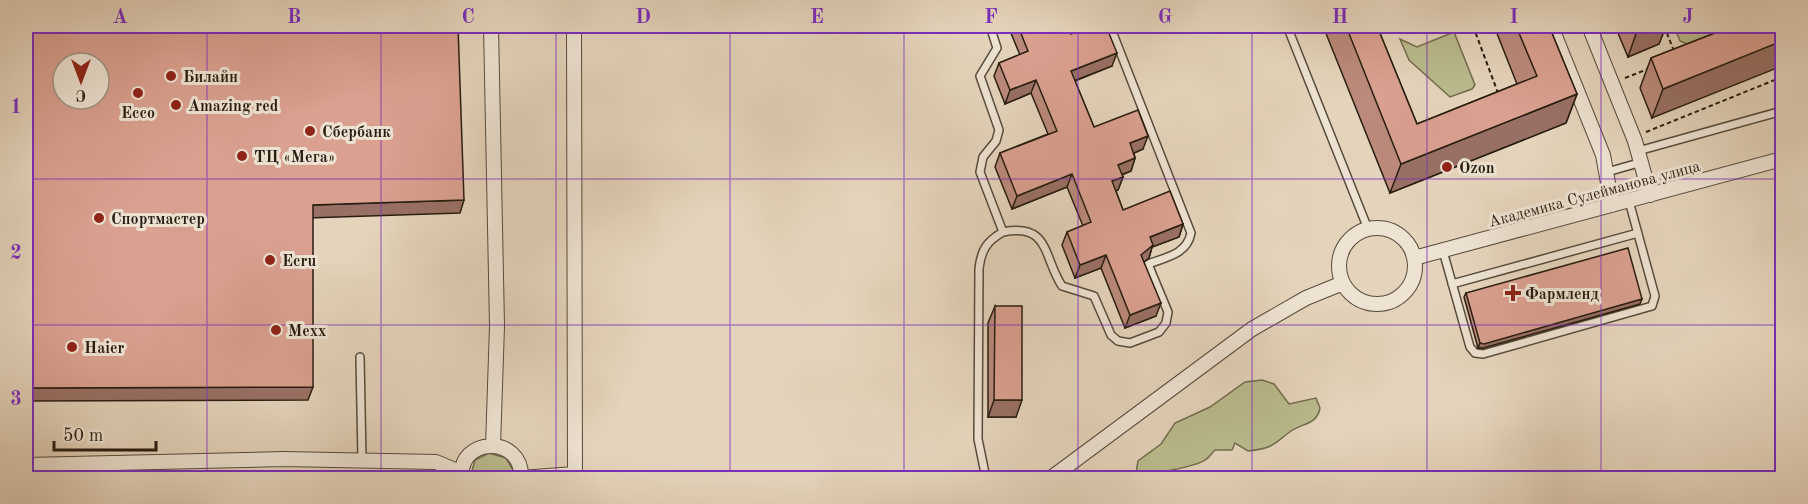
<svg xmlns="http://www.w3.org/2000/svg" width="1808" height="504" font-family="'Old Standard TT',serif">
<rect width="100%" height="100%" fill="#e5d4bc"/>
<filter id="stains"><feTurbulence type="fractalNoise" baseFrequency=".00333" numOctaves="4"/><feColorMatrix values="0 0 0 0 .2 0 0 0 0 .09 0 0 0 0 .02 0 0 0 .5 -.17"/></filter>
<radialGradient id="worn" r=".72"><stop offset=".6" stop-color="#630" stop-opacity="0"/><stop offset="1" stop-color="#630" stop-opacity=".3"/></radialGradient>
<!-- green -->
<path fill="#babb8d" stroke="#716c4e" stroke-width="1.5" d="M1674,26H1734L1687,44L1680,41Z
M1454,32L1475,85L1472,89L1450,97L1409,60L1400,39L1417,47Z
M1262,380L1274,384L1289,404L1316,398L1320,408C1317,425 1302,423 1291,431C1272,445 1274,448 1248,451L1235,443L1232,450H1215C1212,453 1209,458 1205,460C1197,466 1145,477 1136,473L1138,461L1161,444L1175,423L1210,407L1245,382Z
M489,453L506,458L513,470V478H470L475,460Z"/>
<g fill="none" stroke-linecap="round" stroke-linejoin="round">
<!-- lane casing -->
<g stroke="#574b3b" stroke-width="10">
<path id="lane" d="M990,26L997,48L980,76L999,130L996,141L983,157L980,172L1003,232C1050,223 1043,257 1062,286L1094,296L1111,335L1118,341L1130,343L1159,332L1166,323L1168,312L1148,264C1167,257 1187,254 1191,233L1110,26
M1058,26L1062,36L1087,26
M1287,26L1368,229
M1638,151L1782,111
M1607,172L1642,162
M1443,251L1470,347L1475,353L1483,354L1652,306L1655,296L1629,201
M1452,284L1638,233
M360,357L362,460
M986,478L978,439L979,269C981,250 987,241 1003,232"/>
</g>
<!-- street casing -->
<g stroke="#574b3b" stroke-width="16">
<path id="street" d="M491,26L497,326L493,446
M574,26L575,478
M1551,26L1603,155L1612,205
M1589,26L1635,141L1650,195
M1339 266a38 38 0 1 1 76 0a38 38 0 1 1-76 0Z
M1414,258L1782,159
M26,465L284,459L436,462L462,473
M462,478C457,437 523,434 521,478
M521,478L575,474
M1051,478L1252,329L1306,298L1343,283"/>
</g>
<!-- path -->
<path stroke="#281d10" stroke-width="2" stroke-dasharray="4.5 3" stroke-linecap="butt" d="M1473,26L1498,93
M1664,26L1674,51
M1625,78L1648,69
M1646,132L1782,77"/>
<!-- lane -->
<use href="#lane" stroke="#eee3d3" stroke-width="7"/>
<!-- street -->
<use href="#street" stroke="#eee3d3" stroke-width="14"/>
</g>
<!-- wall -->
<path fill="#bb8a7c" stroke="#281d10" stroke-width="1.5" d="M1008,26H1053L1064,28L1112,66L1075,81L1094,127L1143,149L1134,153L1135,158L1131,171L1122,175L1123,177L1118,190L1116,191L1123,210L1183,224L1179,237L1152,247L1149,258L1144,262L1156,316L1125,328L1101,268L1075,278L1062,245L1067,232L1083,226L1067,187L1012,209L995,167L1000,153L1048,134L1031,93L1005,104L994,76L999,63L1020,55Z
M1323,26H1377L1417,124L1517,84L1494,26H1549L1577,94L1566,123L1390,193Z
M1615,26H1666L1659,44L1628,57Z
M1733,26L1652,118L1640,88L1651,58Z
M1466,293L1640,304L1483,348H1478L1464,297Z
M995,306L1016,417H988V323Z"/>
<!-- shaded-wall -->
<path fill="#997065" stroke="#281d10" stroke-width="1.5" d="M1644,26H1666L1659,44L1628,57L1638,28Z
M1782,41V66L1652,118L1663,89Z
M1117,53L1112,66L1066,84L1071,71Z
M1036,80L1031,93L1005,104L1010,90Z
M1577,94L1566,123L1390,193L1401,164Z
M1148,136L1143,149L1125,157L1130,143Z
M1135,158L1131,171L1113,178L1118,165Z
M1072,174L1067,187L1012,209L1017,196Z
M1123,177L1118,190L1107,194L1112,181Z
M464,200L460,213L308,218L313,205Z
M1183,224L1179,237L1152,247L1149,258L1137,268L1141,255L1150,237Z
M1106,255L1101,268L1075,278L1080,265Z
M1642,299L1640,304L1483,348H1478L1480,343Z
M1161,303L1156,316L1125,328L1130,315Z
M313,387L308,400L26,401V388Z
M994,400H1022L1016,417H988Z"/>
<!-- building -->
<path fill="#daa090" stroke="#281d10" stroke-width="1.5" fill-rule="evenodd" d="M26,26H458L464,200L313,205V387L26,388ZM63,63H99V99H63Z
M1018,26H1062L1064,28H1069L1071,34L1092,26H1106L1117,53L1071,71L1094,127L1138,110L1148,136L1130,143L1135,158L1118,165L1123,177L1112,181L1123,210L1170,191L1183,224L1150,237L1153,245L1141,255L1161,303L1130,315L1106,255L1080,265L1067,232L1091,222L1072,174L1017,196L1000,153L1057,131L1036,80L1010,90L999,63L1028,51Z
M1346,26H1377L1417,124L1537,76L1516,26H1549L1577,94L1401,164Z
M1733,26H1782V41L1663,89L1651,58Z
M1628,248L1642,299L1484,344L1480,343L1466,293Z
M995,306H1022V400H994Z"/>
<!-- grid -->
<path fill="none" stroke="#7b2cbf" stroke-width="1.5" stroke-opacity="0.55" d="M207,26V478M381,26V478M556,26V478M730,26V478M904,26V478M1078,26V478M1252,26V478M1427,26V478M1601,26V478M26,179H1782M26,325H1782"/>
<!-- markers -->
<g fill="#8f2418" stroke="#eee3d3" stroke-width="2">
<circle cx="171" cy="76" r="6"/>
<circle cx="138" cy="93" r="6"/>
<circle cx="176" cy="105" r="6"/>
<circle cx="310" cy="131" r="6"/>
<circle cx="242" cy="156" r="6"/>
<circle cx="1447" cy="167" r="6"/>
<circle cx="99" cy="218" r="6"/>
<circle cx="270" cy="260" r="6"/>
<path d="M1510 284h6v6h6v6h-6v6h-6v-6h-6v-6h6z"/>
<circle cx="276" cy="330" r="6"/>
<circle cx="72" cy="347" r="6"/>
</g>
<g text-anchor="middle" stroke-width="6" stroke-linejoin="round" paint-order="stroke">
<!-- poi labels -->
<g font-size="16" font-weight="bold" fill="#281d10" stroke="#eee3d3" text-anchor="start">
<text x="183" y="82">Билайн</text>
<text x="188" y="111">Amazing red</text>
<text x="138" y="118" text-anchor="middle">Ecco</text>
<text x="322" y="137">Сбербанк</text>
<text x="254" y="162">ТЦ «Мега»</text>
<text x="1459" y="173">Ozon</text>
<text x="111" y="224">Спортмастер</text>
<text x="282" y="266">Ecru</text>
<text x="1525" y="299">Фармленд</text>
<text x="288" y="336">Mexx</text>
<text x="84" y="353">Haier</text>
</g>
<!-- street labels -->
<g font-size="16" fill="#281d10" stroke="#eee3d3">
<text transform="translate(1594 193) rotate(-15)" y="6">Академика Сулейманова улица</text>
</g>
</g>
<!-- margin -->
<rect width="1808" height="504" fill="none" stroke="#e5d4bc" stroke-width="66"/>
<!-- north arrow -->
<g transform="translate(81 81) rotate(180)"><circle r="28" fill="#eee3d3" stroke="#9f9485" stroke-width="1.5"/>
<path d="M0-4.5L10 22L0 15L-10 22Z" fill="#8f2418"/>
<text y="-9" font-size="16" font-weight="bold" text-anchor="middle" fill="#281d10">С</text>
</g>
<!-- scale -->
<path d="M54 441v9h102v-9" fill="none" stroke="#281d10" stroke-width="3"/>
<text x="63" y="441" font-size="18" fill="#281d10" stroke="#eee3d3" stroke-width="4.5" paint-order="stroke">50 m</text>
<rect x="33" y="33" width="1742" height="438" fill="none" stroke="#7b2cbf" stroke-width="2"/>
<g font-size="20" text-anchor="middle" font-weight="bold" fill="#7b2cbf">
<text x="120" y="23">A</text>
<text x="294" y="23">B</text>
<text x="468" y="23">C</text>
<text x="643" y="23">D</text>
<text x="817" y="23">E</text>
<text x="991" y="23">F</text>
<text x="1165" y="23">G</text>
<text x="1340" y="23">H</text>
<text x="1514" y="23">I</text>
<text x="1688" y="23">J</text>
<text x="16" y="113">1</text>
<text x="16" y="259">2</text>
<text x="16" y="405">3</text>
</g>
<rect width="100%" height="100%" filter="url(#stains)"/>
<rect width="100%" height="100%" fill="url(#worn)"/>
</svg>
